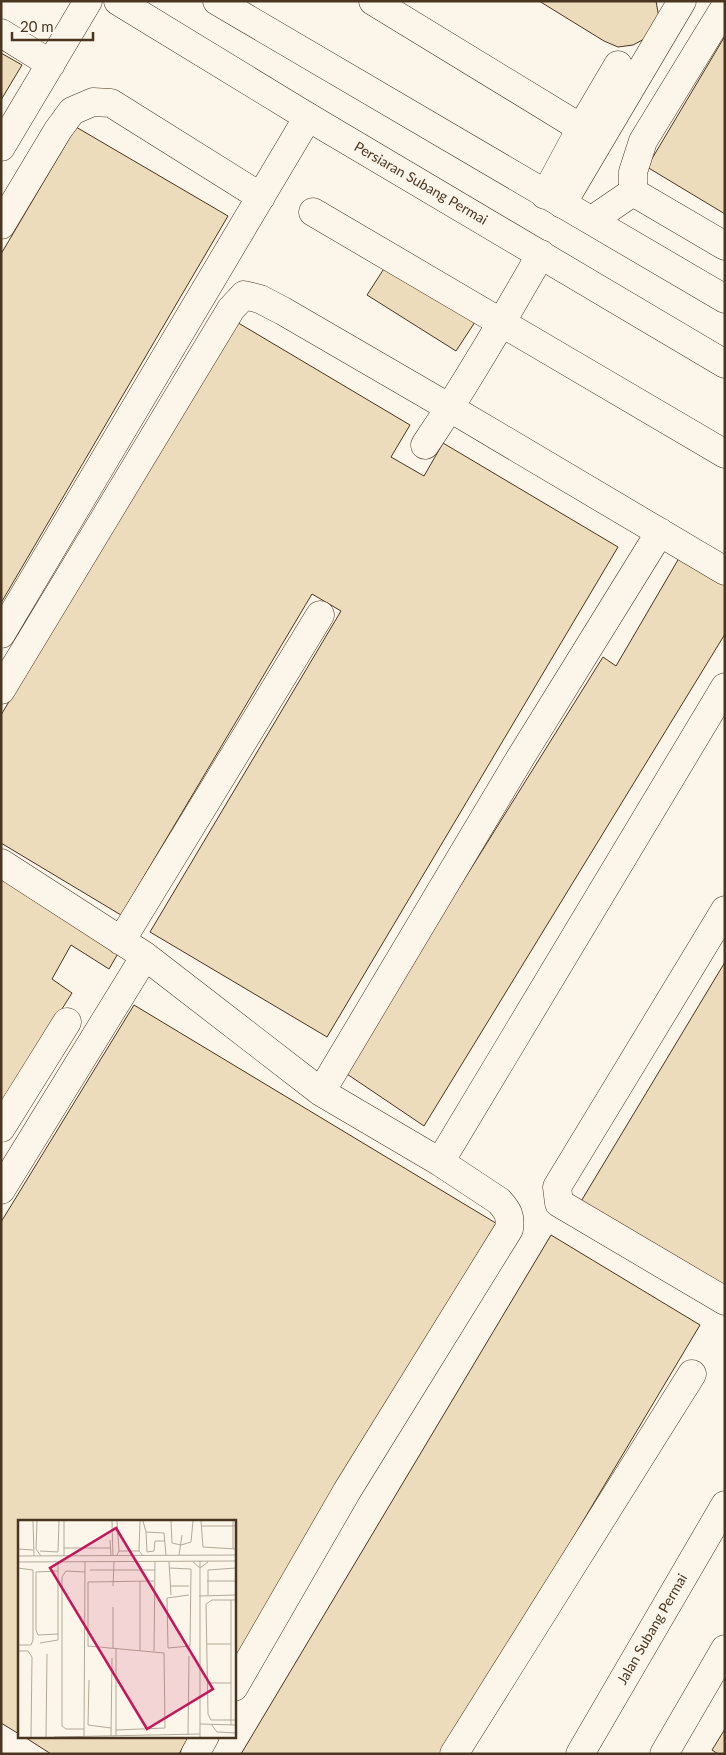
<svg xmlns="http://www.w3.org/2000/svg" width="726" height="1755" font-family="Lato,sans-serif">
<rect width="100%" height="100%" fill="#fbf6e9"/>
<!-- building -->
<path fill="#ecdcbc" stroke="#4a3520" d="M539,1H656L659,18L648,37L633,45L618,47L604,41Z
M725,36V214L647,167Z
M1,53L22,65L1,100Z
M76,127L228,216L1,603V254Z
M387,264L477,319L456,351L367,295Z
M235,321L410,425L391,457L424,476L443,443L618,547L327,1037L150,932L341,611L312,594L121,915L1,843V715Z
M682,553L725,579V634L424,1126L344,1072L603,657L616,666Z
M1,877L120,950L109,969L71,945L52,979L72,993L1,1106Z
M725,962V1296L577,1208Z
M134,1005L499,1225L234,1663V1521H19V1734L1,1723V1222Z
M551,1235L700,1325L444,1754H241Z
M725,1729V1754H718L712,1750Z
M23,1736H189L179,1754H51Z"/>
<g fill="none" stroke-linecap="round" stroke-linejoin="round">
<!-- minor casing -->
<g stroke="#4a3520" stroke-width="29">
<path id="minor" d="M373,1L581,128
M1,33L51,64
M1,147L88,1
M633,192V172L643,141L725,7
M545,195L581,128L618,65
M562,204L682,1
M313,212L725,454
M592,220L633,192L725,246
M1,225L58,130L72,111L93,102L111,103L261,197
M425,445C467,383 504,318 541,254
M1,634L308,117
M1,690L231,309L244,295L260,299L283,311L450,408L725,571
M1,863L145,956L321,1092L440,1162L499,1201C508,1211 511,1216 509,1229L347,1491L234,1687
M725,910L557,1187L559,1203L725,1301
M121,941L320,615
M321,1092L519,760L660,532
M1,1128L67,1022
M440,1162L725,687
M1,1190L145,956
M195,1754L205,1736
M454,1754L692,1374
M580,1754L725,1505
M664,1754L725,1649"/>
</g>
<!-- major casing -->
<g stroke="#4a3520" stroke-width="29">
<path id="major" d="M118,1L308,117L725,364
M217,1L725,299"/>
</g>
<!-- minor -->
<use href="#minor" stroke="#fbf6e9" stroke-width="28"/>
<!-- major -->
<use href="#major" stroke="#fbf6e9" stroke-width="28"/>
</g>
<g text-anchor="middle" stroke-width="4" stroke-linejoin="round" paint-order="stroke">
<!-- street labels -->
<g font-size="14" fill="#4a3520" stroke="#fbf6e9">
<text transform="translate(421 183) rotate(30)" y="5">Persiaran Subang Permai</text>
<text transform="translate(652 1629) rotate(-60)" y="5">Jalan Subang Permai</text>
</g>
</g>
<!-- overview -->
<g transform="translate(18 1520)">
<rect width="218" height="218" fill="#fbf6e9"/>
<path fill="none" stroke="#b4a999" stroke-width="1" d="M15,1L16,36M19,1L18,29L23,36M46,1V36M94,1L95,36M99,1L101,31M125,1L128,12L146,13L148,35M153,1L154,23L163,25L173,22L175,1M183,1L185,27L218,29M215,1V29M183,6H218M128,12L129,32L136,31L137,21H147M92,20L93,35M46,28H92M0,29L15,30M22,31L40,32L41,1M121,31L122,1M99,35L101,31H121L125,36M161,35L164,15M0,36L218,35M0,42L218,41M151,42L153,75M175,42L182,48L190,42M0,48L15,50V120L13,125H0M151,48L173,49L172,126L150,128L149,78L171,75M72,50H137M40,51L18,52V110L20,115L40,114M189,61H218M95,66L96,42M153,66H171M190,75V50L218,48M181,76L218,75M218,80H194L188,84L190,194L193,200H218M22,123L40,120V42M189,124H213M95,128V87M98,128V216M0,131H10L14,137L13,217M122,131V61M136,131L137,42M71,160L70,205L93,208M189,163H213M182,204L218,205M193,204L199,212L218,213M213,205V80M66,209H48L44,206V57L48,51L67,52M98,210L147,208L146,133L70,126V62L136,61M170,215L171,136M66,216L67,42M93,216L94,138M28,217L29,134M36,217L182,214M182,217V41"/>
<path fill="#c2185b" fill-opacity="0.15" stroke="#c2185b" stroke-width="2.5" d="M98,8L195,169L129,209L32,48Z"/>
<rect width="218" height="218" fill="none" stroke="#4a3520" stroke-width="2.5"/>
</g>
<!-- border -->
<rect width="726" height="1755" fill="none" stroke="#4a3520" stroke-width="5"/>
<!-- scale -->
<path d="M12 32v8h81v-8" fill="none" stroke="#4a3520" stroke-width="2.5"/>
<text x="20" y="32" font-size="15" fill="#4a3520" stroke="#fbf6e9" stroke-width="4" paint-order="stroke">20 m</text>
</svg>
